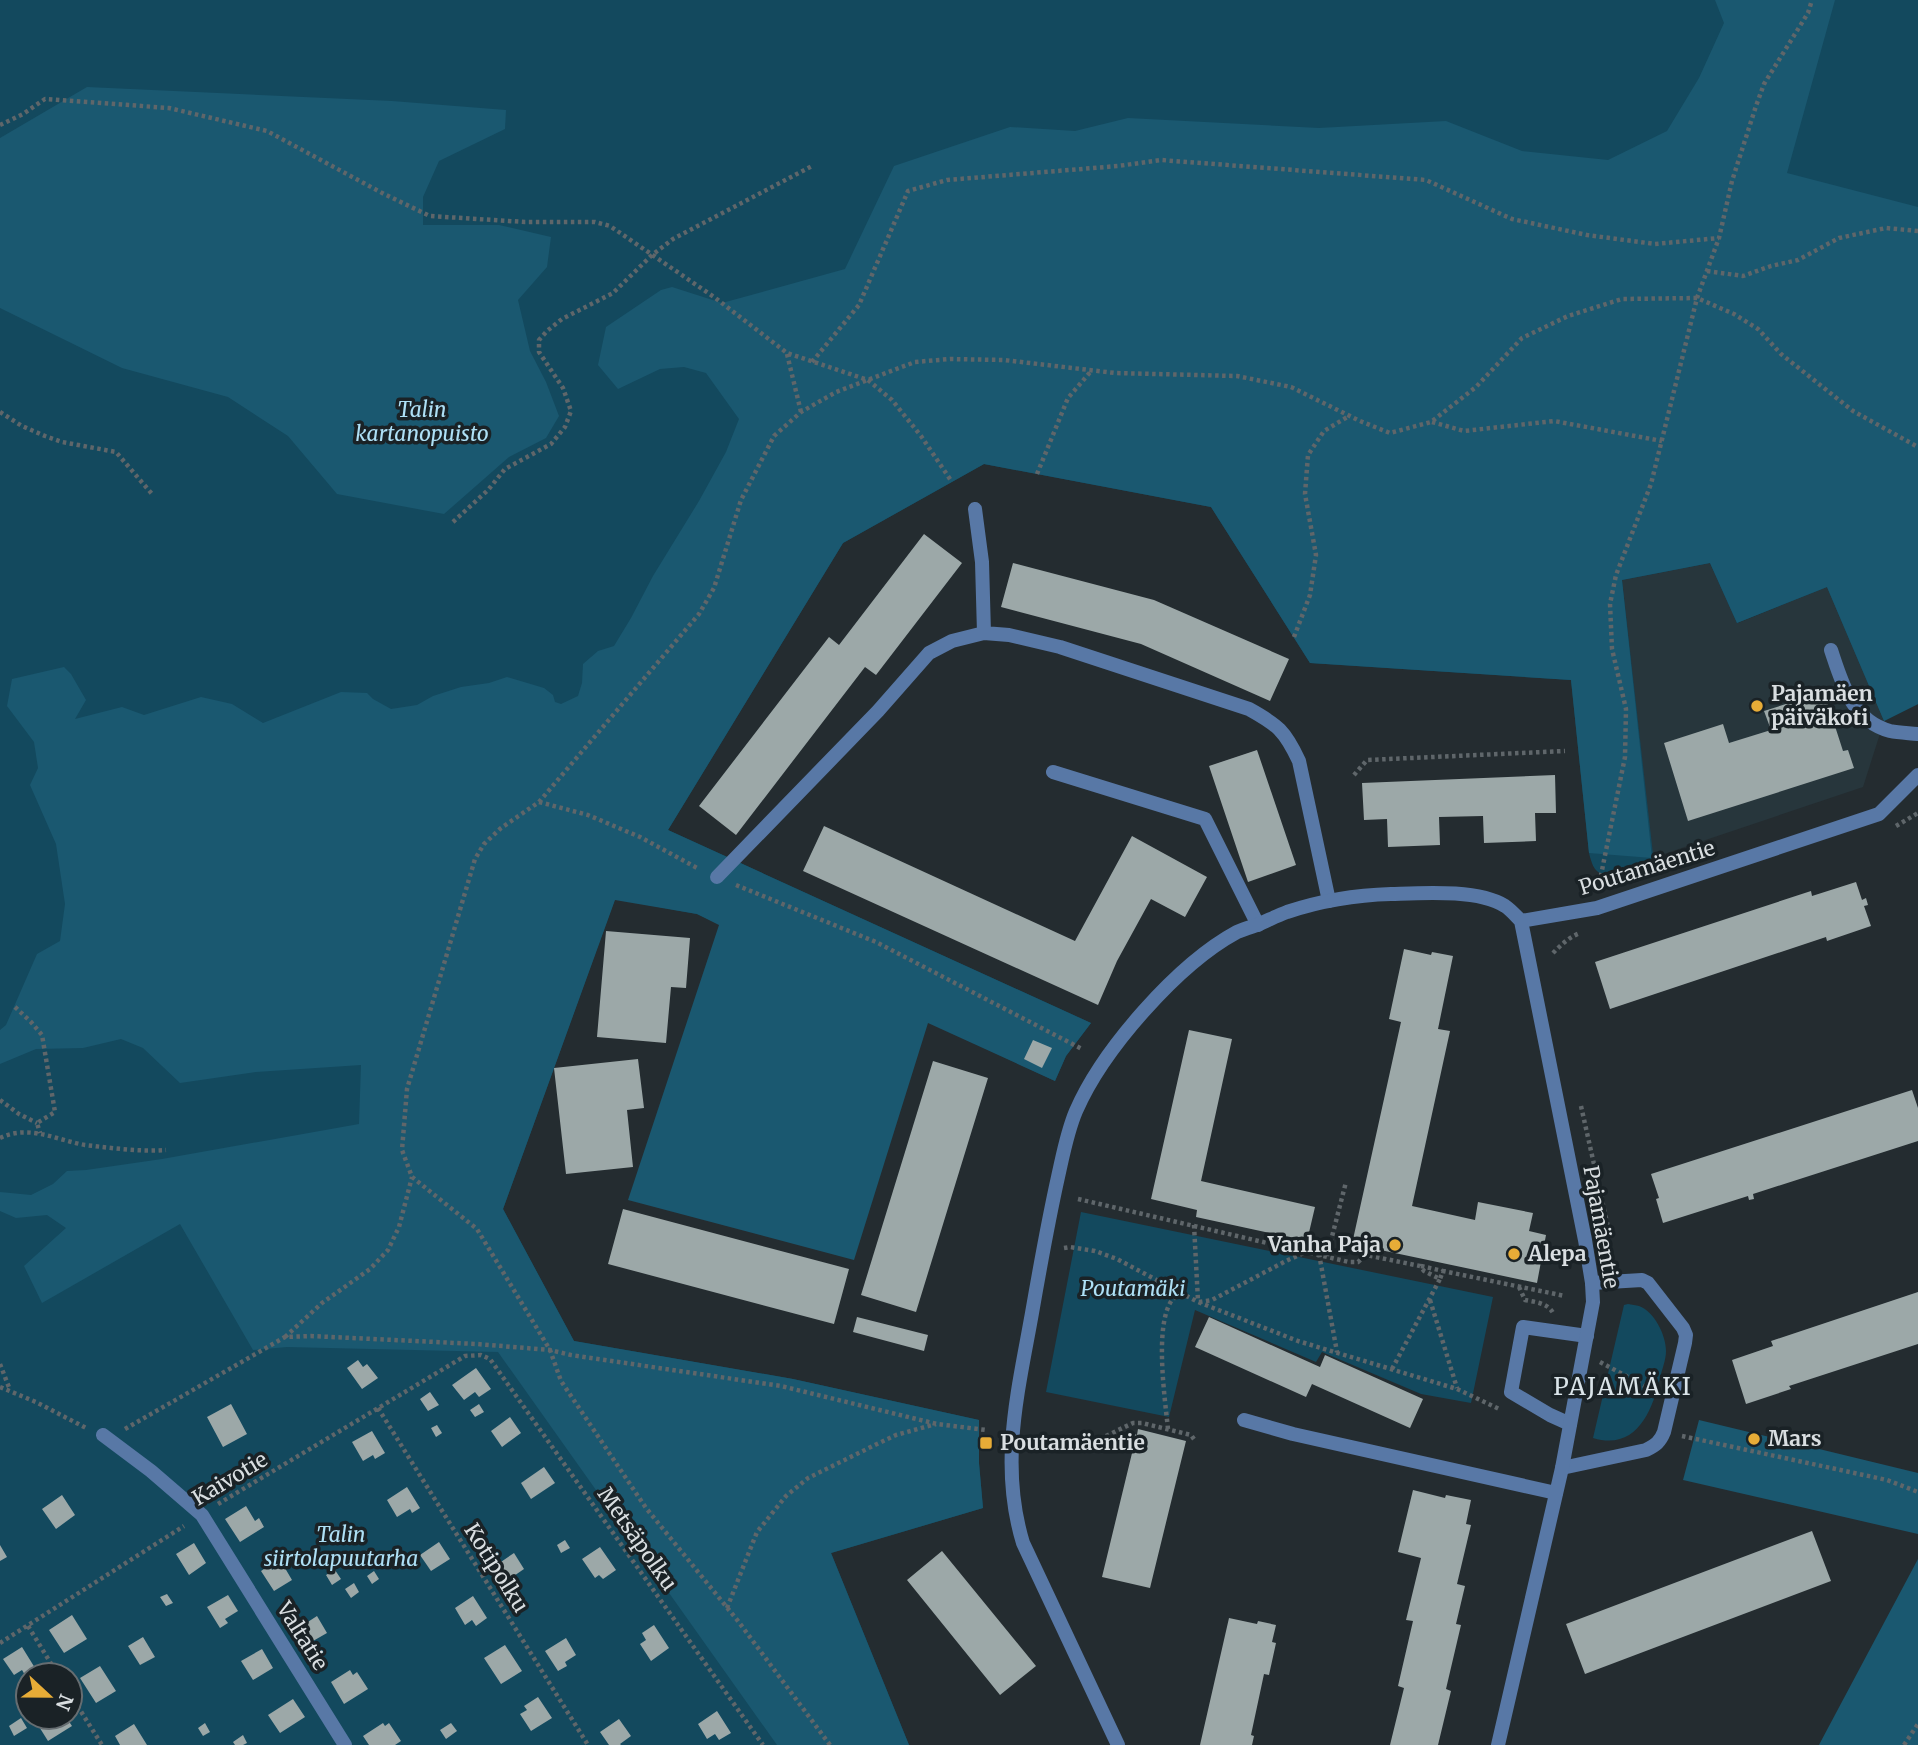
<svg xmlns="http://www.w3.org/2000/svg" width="1918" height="1745" font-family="Merriweather,serif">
<rect width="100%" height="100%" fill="#242c30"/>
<!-- built -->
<path fill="#27363c" d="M1710,563L1738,623L1828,586L1884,721L1863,787L1652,858L1622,580Z"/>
<!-- green -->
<path fill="#13495e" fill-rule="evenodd" d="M0,0H1918V704L1884,721L1827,587L1737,623L1710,563L1622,580L1654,863C1639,868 1607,884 1595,869C1592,865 1590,857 1589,853L1571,680L1310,663L1211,507L984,464L843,543L668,830L1091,1023L1066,1056L1055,1081L697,914L615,899L503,1209L574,1341L793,1379L979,1420V1463L983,1508L831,1553L909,1745H0ZM28,1675H70V1717H28Z
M1081,1212L1493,1297L1471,1403L1421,1394L1322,1352L1316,1362L1195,1310L1169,1417L1046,1392Z
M1628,1304C1632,1305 1636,1305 1639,1306C1654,1311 1666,1335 1666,1351C1666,1360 1662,1369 1660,1378C1652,1412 1636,1451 1593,1438L1624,1305Z"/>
<!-- forest -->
<path fill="#1a5870" d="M1715,0H1835L1787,173L1918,207V704L1884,721L1827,587L1737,623L1710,563L1622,580L1652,858L1589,853L1571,680L1310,663L1211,507L984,464L843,543L668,830L1091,1023L1066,1056L1055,1081L928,1023L854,1260L628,1200L719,925L697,914L615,900L503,1209L574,1341L793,1379L979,1420V1463L983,1508L831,1553L909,1745H777L498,1352L287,1347L253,1350L180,1224L42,1303L24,1266L66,1228L47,1215L16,1218L0,1211V1192L31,1195L53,1184L67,1171L86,1170L162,1159L359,1124L361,1065L256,1072L180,1083L143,1048L121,1039L83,1048L36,1049L0,1064V1030L6,1025L37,954L60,941L65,904L56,844L30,785L38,768L34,742L7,706L12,679L64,667L71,674L86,700L75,719L122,707L144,715L201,697L232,704L263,723L341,692L367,693L373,699L391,709L417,705L433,696L461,687L489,683L507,677L544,688L553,695L555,702L561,704L578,696L582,683L583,664L598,651L614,646L631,618L653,576L699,501L726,452L739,419L706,373L684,367L660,369L618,389L598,365L606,327L661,290L672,287L722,303L845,269L894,166L1010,127L1075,131L1128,118L1319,128L1446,121L1522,151L1608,160L1667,131L1699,78L1724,23Z
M87,87L392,101L506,110L505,129L439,161L423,197V225H499L551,237L547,267L518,300L530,351L546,382L559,416L546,438L509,457L444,514L337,494L288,436L228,397L122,368L0,308V138Z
M1699,1420L1918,1473V1534L1683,1480Z
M1918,1559V1745H1819L1820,1743Z"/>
<!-- building -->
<path fill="#9ca8a8" d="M924,534L962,563L876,675L865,667L736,835L699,806L829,637L839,645Z
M1013,563L1154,600L1289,659L1270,701L1141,644L1001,607Z
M1824,692L1843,751L1848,750L1854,768L1688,821L1664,743L1723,724L1729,743L1771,730L1764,711Z
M1257,750L1296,865L1248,882L1209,766Z
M1555,775L1556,813H1535L1536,841L1484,843L1483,816L1439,817L1440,845L1388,847L1387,819L1364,820L1362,783Z
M824,826L1075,941L1132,836L1207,877L1185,917L1151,899L1117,961L1098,1005L803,871Z
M1856,882L1862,900L1866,898L1868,905L1864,906L1871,926L1827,941L1826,937L1610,1009L1595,962L1811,891L1812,896Z
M606,931L690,938L686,988L671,987L666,1043L597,1037Z
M1404,949L1431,955L1432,952L1453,956L1438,1029L1450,1031L1412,1206L1475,1220L1478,1202L1533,1213L1529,1231L1546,1235L1537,1283L1352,1244L1401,1022L1389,1019Z
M1189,1030L1232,1039L1201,1181L1315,1207L1307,1241L1196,1217L1197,1210L1151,1199Z
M1033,1040L1052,1048L1042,1068L1024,1059Z
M638,1059L644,1108L627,1110L633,1167L566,1174L554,1068Z
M933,1061L988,1078L916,1312L861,1295Z
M1912,1090L1918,1108V1141L1753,1194L1754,1199L1749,1200L1748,1196L1663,1223L1656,1199L1659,1198L1651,1174Z
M623,1209L849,1269L834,1324L608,1264Z
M1918,1292V1344L1789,1386L1791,1389L1746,1404L1732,1360L1773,1346L1771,1341Z
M857,1317L928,1335L924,1351L853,1332Z
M1209,1317L1320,1367L1325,1355L1423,1399L1410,1428L1312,1384L1306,1397L1195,1347Z
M358,1360L363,1367L367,1364L378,1378L362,1389L347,1368Z
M476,1368L491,1389L479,1397L475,1392L464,1400L452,1385Z
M430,1392L439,1405L428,1411L420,1399Z
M231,1404L247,1434L223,1447L207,1417Z
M479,1404L484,1412L475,1417L470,1410Z
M510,1417L521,1433L502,1447L491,1431Z
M437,1425L442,1433L436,1437L431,1428Z
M1138,1429L1186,1441L1150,1588L1102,1577L1133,1449L1130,1448L1134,1434L1137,1435Z
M372,1431L385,1453L375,1459L373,1455L363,1461L352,1442Z
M544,1467L555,1483L531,1499L521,1483Z
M407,1487L420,1508L412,1513L410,1509L397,1517L387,1500Z
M1413,1490L1445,1498L1446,1495L1471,1500L1466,1524L1471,1525L1457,1584L1465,1586L1456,1624L1461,1625L1446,1689L1451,1691L1438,1745H1390L1404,1688L1398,1686L1413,1621L1406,1620L1421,1558L1398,1552Z
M62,1495L75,1515L56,1529L42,1509Z
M246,1506L255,1521L259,1518L264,1527L240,1542L225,1519Z
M1812,1531L1831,1581L1585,1674L1566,1624Z
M565,1540L570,1548L561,1553L557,1545Z
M439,1542L450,1559L431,1571L420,1555Z
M194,1543L206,1563L189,1575L176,1554Z
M0,1545L7,1557L0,1561Z
M600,1547L616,1570L603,1579L599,1575L595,1578L582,1559Z
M369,1549L377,1560L365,1568L358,1557Z
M942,1551L1036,1666L1000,1695L907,1580Z
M514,1553L524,1569L505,1582L495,1566Z
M282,1563L292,1580L274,1591L261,1571L270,1565L272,1570Z
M335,1570L341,1579L332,1585L326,1575Z
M374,1571L379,1579L372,1584L367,1576Z
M354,1583L359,1592L351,1598L345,1589Z
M167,1594L173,1603L166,1606L160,1597Z
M228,1595L238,1611L225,1619L228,1623L220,1628L207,1607Z
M473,1596L487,1618L476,1626L472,1620L465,1625L455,1608Z
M72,1615L87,1639L64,1653L49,1630Z
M317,1616L327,1633L306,1645L297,1629Z
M1229,1618L1257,1624L1258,1621L1276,1625L1272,1642L1276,1643L1269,1675L1264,1674L1251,1735L1254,1736L1252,1745H1200Z
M654,1625L669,1648L651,1661L640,1644L646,1640L642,1633Z
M143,1637L155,1657L140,1665L128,1646Z
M566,1638L576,1655L565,1662L567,1666L558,1671L545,1651Z
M505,1645L522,1671L501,1684L484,1658Z
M22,1647L35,1668L25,1675L22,1670L14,1675L3,1659Z
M262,1649L273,1668L253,1680L241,1661Z
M100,1666L116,1691L96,1703L80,1678Z
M350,1670L353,1675L357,1672L368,1689L344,1704L331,1682Z
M538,1697L552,1718L531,1731L520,1714L527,1710L524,1706Z
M293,1699L305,1717L280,1733L268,1715Z
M717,1711L731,1733L719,1740L715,1734L707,1739L698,1724Z
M33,1717H66L72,1726L48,1741Z
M21,1718L27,1728L14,1736L9,1726Z
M619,1719L631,1736L620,1744L621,1745H609L600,1732Z
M205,1723L210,1732L203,1736L198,1728Z
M383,1723L385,1726L389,1723L401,1741L395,1745H369L363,1736Z
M451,1723L457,1731L446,1739L440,1730Z
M134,1724L147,1745H120L115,1736Z
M243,1735L247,1743L243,1745H235L233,1742Z"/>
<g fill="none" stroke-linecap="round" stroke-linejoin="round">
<!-- path -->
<path stroke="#5f666a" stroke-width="4.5" stroke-dasharray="3.5 3.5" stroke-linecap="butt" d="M0,125L23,114L45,99L169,108L267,131L384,194L430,216L525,222H595L610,226L714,297L787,353L868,380L892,400L921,436L952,482
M1707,271L1743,276L1771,266L1798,260L1839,238L1886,228L1918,231
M787,354L801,412
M812,362L859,305L908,191L947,180L1118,166L1161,160L1426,180L1512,219L1587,235L1655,244L1719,238
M0,412L22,426L45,436L62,442L116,452L152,494
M1432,422L1464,431L1554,421L1662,441
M1037,474L1068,398L1092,370
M453,522L488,490L505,469L551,444L565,427L571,411L563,388L539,352V340L547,331L562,319L613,293L652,255L673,239L812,166
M1294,637L1310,595L1316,555L1305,494L1308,455L1324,431L1349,416
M1354,775L1367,760L1565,751
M539,802L588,815L640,837L699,869
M1896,826L1918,813
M736,885L876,942L1082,1049
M1595,889L1600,880L1625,757L1626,709L1612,649L1610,604L1616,575L1651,484L1697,298L1719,238L1732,181L1756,106L1764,84L1808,13L1812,0
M1553,953C1561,945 1569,937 1580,933
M15,1007L31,1022L42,1035L55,1112L37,1123L40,1133
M0,1100L19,1114L37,1123
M1581,1106L1610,1236L1602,1237
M0,1138C29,1124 56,1140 85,1145C112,1148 140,1152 166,1150
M1078,1199L1349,1262H1358L1366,1255L1420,1266L1424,1271L1440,1279L1443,1271L1565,1296
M1194,1225L1198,1301
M1064,1248L1070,1247L1095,1251L1117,1259L1198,1302L1298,1341L1457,1389L1499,1409
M1319,1254L1337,1352
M1327,1256L1346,1182
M1421,1266L1443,1271
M1519,1287L1525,1300C1535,1302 1548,1303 1553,1313
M1430,1300L1457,1388
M1199,1302L1212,1300L1286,1261L1308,1251
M285,1337L322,1303L370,1269L388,1250L399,1227L412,1177
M1600,1362L1654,1391
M0,1364L10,1390
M1392,1369L1440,1279
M0,1387L36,1402L88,1429
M378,1408L588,1745
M125,1429L285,1337L311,1336L477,1344L550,1350L571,1355L781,1386L937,1424L986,1430
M1168,1429C1165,1399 1154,1325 1172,1300C1173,1299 1180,1293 1181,1293
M1682,1436L1887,1480L1918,1492
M1087,1445L1133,1423H1142L1191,1435L1196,1442
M218,1504L465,1356L481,1355L490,1359L763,1745
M727,1608L757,1532L786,1496L808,1478L877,1444L896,1435L936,1424
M28,1626L58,1675
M0,1643L184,1526
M70,1694L102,1745
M830,1745L738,1621L646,1508L561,1381L550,1350L477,1229L412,1177L402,1150L407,1089L475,859L484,844L501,828L539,802L699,614L714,588L741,500L774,436L801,412L836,392L915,362L950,359L1004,360L1115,373L1237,376L1291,387L1360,421L1390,433L1431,422L1476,387L1522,338L1568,316L1622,299L1697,298L1734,314L1758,329L1781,354L1853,411L1918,447
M1904,1745L1918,1724"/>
<!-- lane -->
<path stroke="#5878a6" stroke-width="14" d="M975,509L982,562L984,633
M1831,650C1842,683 1852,721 1890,731C1899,733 1909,733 1918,734
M1053,772L1205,819L1258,925
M717,877L878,711L929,653L952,641L984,633L1009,635L1060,647L1249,709C1278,725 1285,731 1299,761L1329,901
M1244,1420L1293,1434L1556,1493
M1570,1424L1550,1415L1511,1392L1523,1327L1587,1336
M103,1435L151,1471L202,1515L345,1745
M1562,1468L1646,1450C1656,1445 1660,1442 1664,1432L1685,1343L1686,1335L1683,1328L1648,1283L1642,1280L1592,1283"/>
<!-- street -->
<path stroke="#5878a6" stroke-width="14" d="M1521,921L1597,908L1879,814L1918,775
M1118,1745L1023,1543C999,1464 1018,1392 1032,1313C1040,1267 1048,1222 1058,1177C1063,1155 1067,1132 1076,1111C1103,1049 1178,964 1237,932C1244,929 1251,927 1257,925C1267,921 1276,916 1287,912C1320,901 1356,895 1391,894C1422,893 1478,889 1505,906C1511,910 1516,916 1521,921
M1498,1745L1562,1468L1593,1302L1592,1283L1585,1240L1521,921"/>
</g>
<!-- markers -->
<g fill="#e7ac37" stroke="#1a2226" stroke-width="2.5">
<circle cx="1757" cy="706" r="7"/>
<circle cx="1395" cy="1245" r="7"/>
<circle cx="1514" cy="1254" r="7"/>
<circle cx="1754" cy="1439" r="7"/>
<rect x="979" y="1436" width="14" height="14" rx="3.5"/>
</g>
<g text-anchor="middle" stroke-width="7" stroke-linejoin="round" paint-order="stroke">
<!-- park labels -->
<g font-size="21" font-style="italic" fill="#aee0f6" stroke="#1a2226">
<text x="422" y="417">Talin<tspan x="422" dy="24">kartanopuisto</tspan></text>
<text x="1133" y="1296">Poutamäki</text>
<text x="341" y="1542">Talin<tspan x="341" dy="24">siirtolapuutarha</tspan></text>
</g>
<!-- poi labels -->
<g font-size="21" font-weight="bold" fill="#d9dee1" stroke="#1a2226" text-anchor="start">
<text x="1771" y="701">Pajamäen<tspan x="1771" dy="24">päiväkoti</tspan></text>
<text x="1381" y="1252" text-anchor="end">Vanha Paja</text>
<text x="1528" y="1261">Alepa</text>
<text x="1768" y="1446">Mars</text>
<text x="1000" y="1450">Poutamäentie</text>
</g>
<!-- street labels -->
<g font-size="21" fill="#d9dee1" stroke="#1a2226">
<text transform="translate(1647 868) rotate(-17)" y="7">Poutamäentie</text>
<text transform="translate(1601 1227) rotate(80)" y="7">Pajamäentie</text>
<text transform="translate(230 1479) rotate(-31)" y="7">Kaivotie</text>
<text transform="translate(637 1539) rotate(55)" y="7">Metsäpolku</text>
<text transform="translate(496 1568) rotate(58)" y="7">Kotipolku</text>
<text transform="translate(302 1636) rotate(58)" y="7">Valtatie</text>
</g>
<!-- quarter labels -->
<g font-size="24" letter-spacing="2" fill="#dae4e9" stroke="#1a2226">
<text x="1623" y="1395">PAJAMÄKI</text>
</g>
</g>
<!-- north arrow -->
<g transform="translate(49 1696) rotate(112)"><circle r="33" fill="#1a2226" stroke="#666d71" stroke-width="2"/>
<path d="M0-5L12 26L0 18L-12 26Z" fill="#e7ac37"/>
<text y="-10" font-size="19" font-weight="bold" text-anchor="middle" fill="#d9dee1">N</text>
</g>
</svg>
